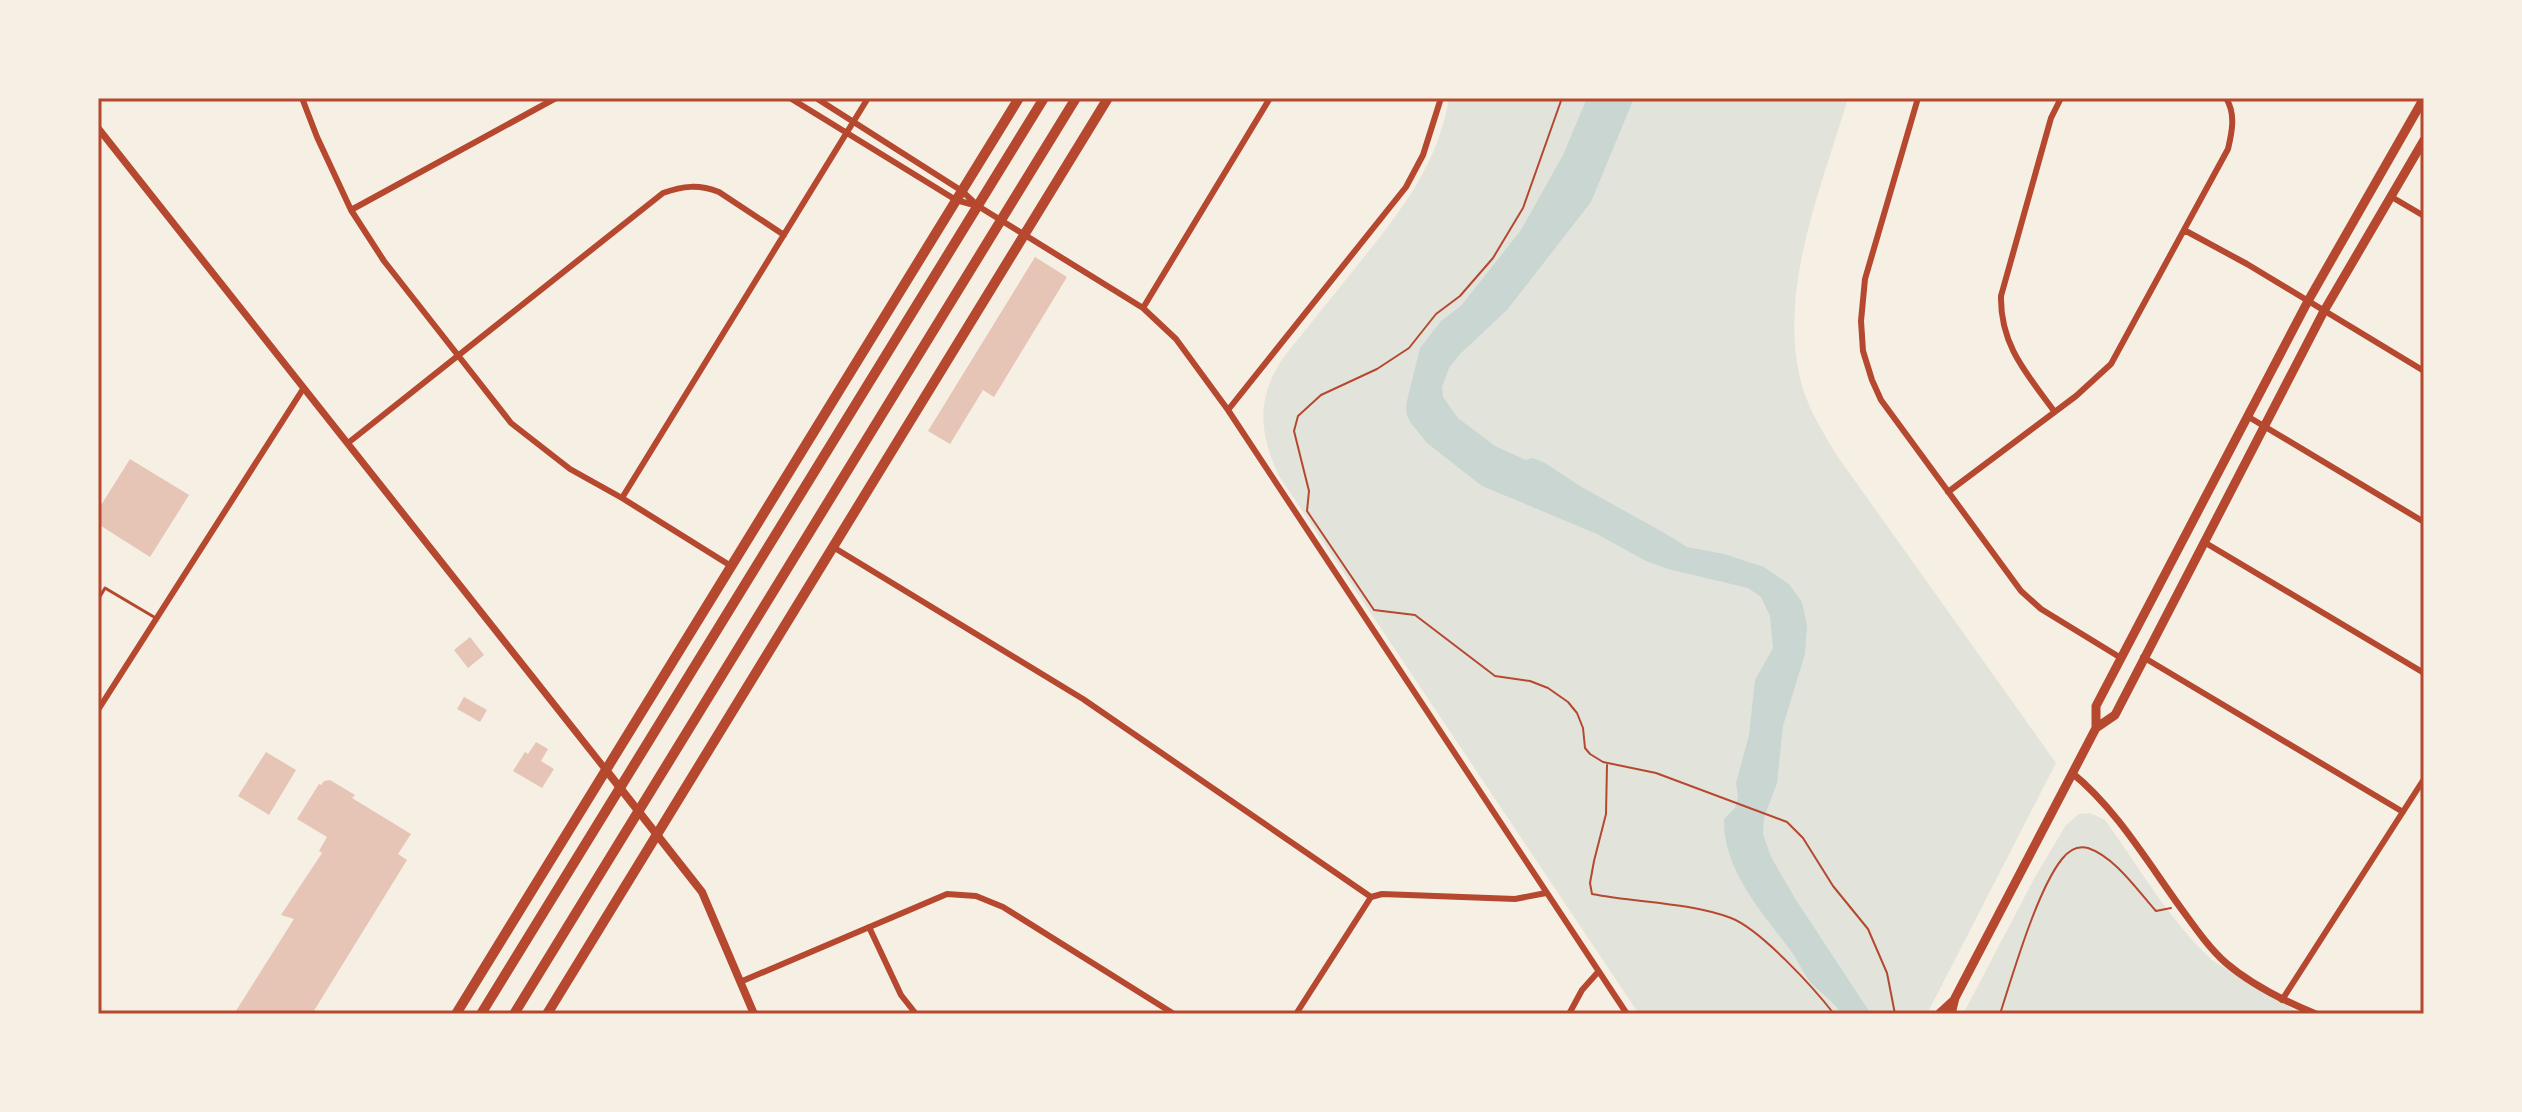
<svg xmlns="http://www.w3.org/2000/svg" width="2522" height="1112" font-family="'PT Serif',serif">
<rect width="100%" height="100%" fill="#f6efe4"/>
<!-- green -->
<path fill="#e2e4dc" d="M1449,98H1848C1821,190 1774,297 1804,392C1812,415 1825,436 1838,457L2056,763L1927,1014H1639L1279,476C1259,433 1256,399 1283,358C1307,328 1332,297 1356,267C1398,215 1438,166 1449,98Z
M2090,813L2105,820C2139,867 2169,920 2212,960L2301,1014H1963L2035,877L2066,825L2079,814Z"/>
<!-- water -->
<path fill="#c9d6d2" d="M1587,98H1634L1591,202L1507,310L1459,355L1449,368L1442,387L1443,397L1458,418L1495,446L1526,460L1533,458L1545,463L1580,486L1666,534L1687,547L1724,554L1764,567L1789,584L1802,602L1807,625L1805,654L1783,726L1777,783L1764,818L1763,834L1771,857L1796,900L1871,1014H1842C1833,1001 1822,994 1811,983C1803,973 1798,961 1791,951C1762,912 1723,870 1724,819L1735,808L1738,797L1736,783L1749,735L1755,680L1773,648L1770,616L1761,597L1748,588L1668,569L1646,561L1597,534L1482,486L1427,443L1410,422L1407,415L1406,405L1420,348L1441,321L1461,306L1521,230L1563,155Z"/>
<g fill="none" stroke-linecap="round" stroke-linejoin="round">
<!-- stream -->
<path stroke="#c9d6d2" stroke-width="3" d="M98,985H100"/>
</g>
<!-- building -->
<path fill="#e6c5b7" d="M1035,257L1067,277L994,397L983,390L950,444L928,431Z
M130,459L189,495L150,557L98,524V510Z
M470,637L484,655L468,668L454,650Z
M464,697L487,710L480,722L457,709Z
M536,742L548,749L541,761L554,769L542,788L513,771L525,752L528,754Z
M266,752L296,770L269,815L238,796Z
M330,780L355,795L352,798L411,834L398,854L407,860L312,1014H234L294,919L281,915L322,853L319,851L327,837L297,819L319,784L321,785L324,781Z"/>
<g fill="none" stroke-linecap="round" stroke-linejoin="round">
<!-- path -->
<path stroke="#b5482f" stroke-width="2" d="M1562,98L1523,208L1493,258L1460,296L1436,314L1409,348L1377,369L1321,395L1298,416L1294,431L1309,491L1307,511L1374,610L1415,615L1495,676L1530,681L1548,688L1568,702L1577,713L1583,728L1585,748L1590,754L1603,762L1656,773L1787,822L1803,838L1833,886L1868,929L1887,973L1895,1014
M1607,765L1606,814L1594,861L1590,883L1592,894C1638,903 1687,902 1731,918C1760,929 1814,988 1834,1014
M2000,1014C2013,974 2037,890 2062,859C2069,850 2077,845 2088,848C2115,857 2138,891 2156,911L2171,908"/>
<!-- service -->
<path stroke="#b5482f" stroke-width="3" d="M98,600L105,588L154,617"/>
<!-- minor -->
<path stroke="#b5482f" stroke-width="6" d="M302,98L317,137L351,210L384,261L511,423L570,469L622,498L731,566
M790,98L956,200L974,205
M816,98L962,191L978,206L1143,308L1176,339L1228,410L1627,1014
M1918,98L1865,279L1861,321L1863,351L1872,380L1881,400L2021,591L2041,609L2121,658
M2390,196L2424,216
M351,210L556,98
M2186,231L2247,264L2424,371
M1143,308L1270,98
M1228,410L1406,187L1423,155L1441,98
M2054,411C2027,374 2000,345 2001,296L2051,118L2061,98
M2247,416L2424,522
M348,443L663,193C683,186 698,184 719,192L784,235
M1948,492L2076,396L2111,364L2228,149C2232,132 2236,114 2226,98
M622,498L868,98
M2204,542L2424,673
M833,547L1083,699L1371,897
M2143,657L2403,812
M98,710L303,389
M869,927L901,995L916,1014
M740,982L947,894L976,896L1003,907L1174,1014
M2282,1000L2424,779
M1296,1014L1371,897L1382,894L1515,899L1546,893
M1569,1014L1582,990L1598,972"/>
<!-- tertiary -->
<path stroke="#b5482f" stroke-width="7" d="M98,128L606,770
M2072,773C2116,808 2150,866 2183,911C2196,929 2210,949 2226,963C2253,986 2284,1001 2316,1014"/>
<!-- secondary -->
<path stroke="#b5482f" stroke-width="8" d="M606,770L702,892L754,1014"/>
<!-- primary -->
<path stroke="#b5482f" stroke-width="9" d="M2096,728L2115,715L2324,311L2424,140
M1939,1014L1953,1001
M1951,1014L1955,998L2096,728V706L2308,301L2424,98"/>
<!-- trunk -->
<path stroke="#b5482f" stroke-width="10" d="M456,1014L1019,98
M481,1014L1044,98
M514,1014L1076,98
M547,1014L1108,98"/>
</g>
<!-- border -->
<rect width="2522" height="1112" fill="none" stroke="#f6efe4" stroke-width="200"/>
<rect x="100" y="100" width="2322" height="912" fill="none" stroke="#b5482f" stroke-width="3"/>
</svg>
